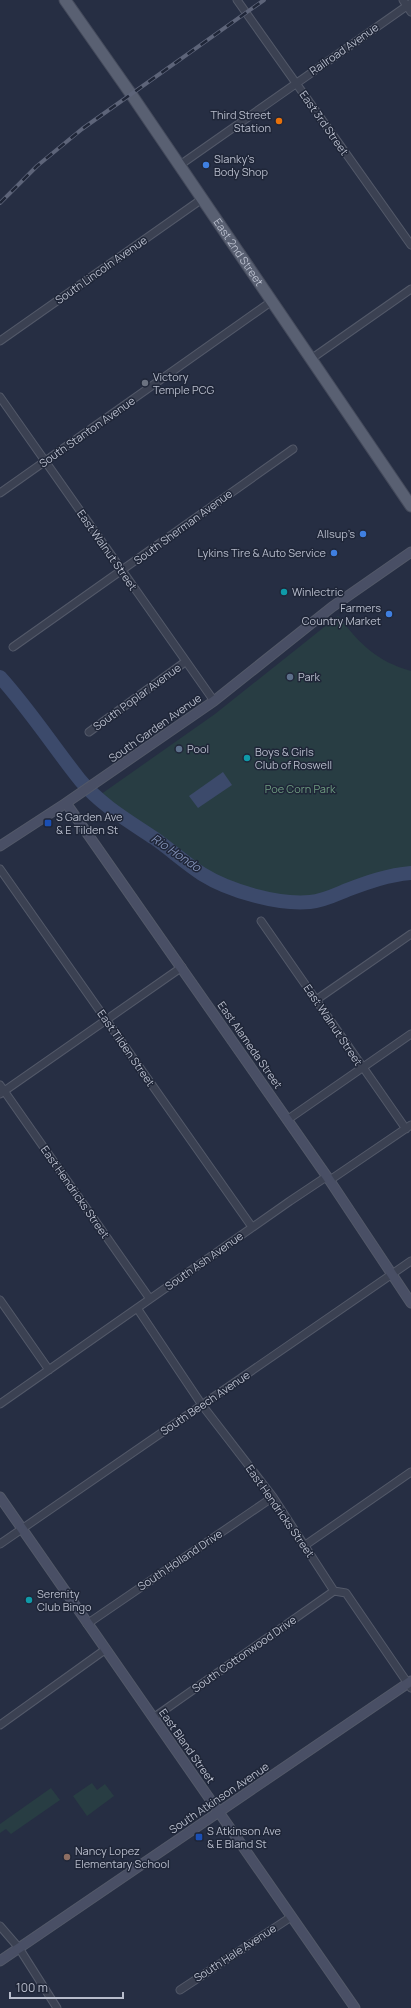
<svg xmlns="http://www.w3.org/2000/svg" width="411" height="2008" font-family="Manrope,sans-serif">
<rect width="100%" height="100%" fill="#262e43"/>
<!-- green -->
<path fill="#283d43" d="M338,616C360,644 376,661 411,671V873C388,875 368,882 347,891C335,895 322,901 309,902C277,905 229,891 202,874C186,863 171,850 156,839C135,825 115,814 97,797L215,714Z
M92,1783L97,1790L105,1784L114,1796L87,1816L73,1796Z
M51,1788L60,1800L11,1834L6,1829L0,1833V1824Z"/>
<!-- water -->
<path fill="#3c4a6b" d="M223,772L232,785L198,808L189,796Z"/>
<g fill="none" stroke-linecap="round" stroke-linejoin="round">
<!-- river -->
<path stroke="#3c4a6b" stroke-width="14" d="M0,677C29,709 53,746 80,780C101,805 127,820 154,838C170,849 185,863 202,874C229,891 278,905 310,902C323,901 335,895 347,890C368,882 388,875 411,873"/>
<!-- street casing -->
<g stroke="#535969" stroke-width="9">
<path id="street" d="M237,0L411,245
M403,0L411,12
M180,165L411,3
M0,341L202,199
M311,359L411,289
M0,397L214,701
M0,493L272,301
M13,647L293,449
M89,732L185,662
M0,869L252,1227
M261,921L406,1129
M316,1000L411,934
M0,1085L150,1299
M0,1094L182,967
M287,1120L411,1034
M0,1300L49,1370
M137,1308L202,1405L273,1497L334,1591L346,1593L411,1688
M0,1404L290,1201L323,1179L333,1178L411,1125
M0,1544L411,1261
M304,1546L411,1472
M87,1624L273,1497
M153,1718L334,1591
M0,1725L106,1649
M0,1926L19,1948L57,2008
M180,1990L291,1917"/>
</g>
<!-- secondary casing -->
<g stroke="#535969" stroke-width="11">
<path id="secondary" d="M66,803L328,1178L411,1303
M0,846L66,803L214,701L332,607L411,552
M0,1497L355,2008
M0,1961L411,1681"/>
</g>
<!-- primary casing -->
<g stroke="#444a5b" stroke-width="13">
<g id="primary">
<path id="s1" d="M65,0L131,94L411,506"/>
</g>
</g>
<!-- street -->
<use href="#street" stroke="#3b4152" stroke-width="7"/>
<!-- secondary -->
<use href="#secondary" stroke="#494f65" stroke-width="9"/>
<!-- primary -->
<use href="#primary" stroke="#596072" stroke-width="11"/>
<!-- rail casing -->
<g stroke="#5d6479" stroke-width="4">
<path id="rail" d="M0,203L37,166L82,129L264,0"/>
</g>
<!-- rail -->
<use href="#rail" stroke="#1f2638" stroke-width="2.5" stroke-dasharray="8" stroke-linecap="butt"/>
</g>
<!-- markers -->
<circle fill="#e8710a" stroke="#1f2638" stroke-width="1.5" cx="279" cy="121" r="4"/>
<g fill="#3f7fe0" stroke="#1f2638" stroke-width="1.5">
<circle cx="206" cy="165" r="4"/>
<circle cx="363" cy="534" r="4"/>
<circle cx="334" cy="553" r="4"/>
<circle cx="389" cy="614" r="4"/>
</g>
<circle fill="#6b7280" stroke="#1f2638" stroke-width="1.5" cx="145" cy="383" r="4"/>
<g fill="#0f9aa8" stroke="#1f2638" stroke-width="1.5">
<circle cx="284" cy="592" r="4"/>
<circle cx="247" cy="758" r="4"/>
<circle cx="29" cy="1600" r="4"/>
</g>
<g fill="#5c6f8a" stroke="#1f2638" stroke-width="1.5">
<circle cx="290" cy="677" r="4"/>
<circle cx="179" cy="749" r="4"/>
</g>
<g fill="#1a4fb4" stroke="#1f2638" stroke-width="1.5">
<rect x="44" y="819" width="8" height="8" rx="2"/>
<rect x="195" y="1833" width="8" height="8" rx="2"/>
</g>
<circle fill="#8d6e63" stroke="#1f2638" stroke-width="1.5" cx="67" cy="1857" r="4"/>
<g text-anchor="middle" stroke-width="3" stroke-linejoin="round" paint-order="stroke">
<!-- street labels -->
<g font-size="11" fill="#b8bdcc" stroke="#1f2638">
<text transform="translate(344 49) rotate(-35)" y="4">Railroad Avenue</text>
<text transform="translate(324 123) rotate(55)" y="4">East 3rd Street</text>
<text dy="4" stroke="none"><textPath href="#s1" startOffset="306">East 2nd Street</textPath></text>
<text transform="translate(101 270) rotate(-35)" y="4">South Lincoln Avenue</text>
<text transform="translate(87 432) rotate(-35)" y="4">South Stanton Avenue</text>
<text transform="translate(183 527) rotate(-36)" y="4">South Sherman Avenue</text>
<text transform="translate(107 550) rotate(55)" y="4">East Walnut Street</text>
<text transform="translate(137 697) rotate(-36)" y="4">South Poplar Avenue</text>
<text transform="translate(155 728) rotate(-35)" y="4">South Garden Avenue</text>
<text transform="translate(333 1025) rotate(56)" y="4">East Walnut Street</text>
<text transform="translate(250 1045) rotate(55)" y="4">East Alameda Street</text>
<text transform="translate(126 1048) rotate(55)" y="4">East Tilden Street</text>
<text transform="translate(75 1192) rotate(55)" y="4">East Hendricks Street</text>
<text transform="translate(204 1261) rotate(-35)" y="4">South Ash Avenue</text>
<text transform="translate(205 1403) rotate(-34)" y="4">South Beech Avenue</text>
<text transform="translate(280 1511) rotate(55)" y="4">East Hendricks Street</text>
<text transform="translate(180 1560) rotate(-34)" y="4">South Holland Drive</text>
<text transform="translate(244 1654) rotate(-35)" y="4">South Cottonwood Drive</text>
<text transform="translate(187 1746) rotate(55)" y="4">East Bland Street</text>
<text transform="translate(219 1798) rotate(-34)" y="4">South Atkinson Avenue</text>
<text transform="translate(235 1953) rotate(-33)" y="4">South Hale Avenue</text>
</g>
<!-- poi labels -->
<g font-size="11" fill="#b8bdcc" stroke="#1f2638" text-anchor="start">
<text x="271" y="119" text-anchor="end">Third Street<tspan x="271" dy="13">Station</tspan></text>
<text x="214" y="163">Slanky's<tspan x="214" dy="13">Body Shop</tspan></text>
<text x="153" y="381">Victory<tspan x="153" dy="13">Temple PCG</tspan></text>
<text x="355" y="538" text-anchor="end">Allsup’s</text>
<text x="326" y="557" text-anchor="end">Lykins Tire &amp; Auto Service</text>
<text x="292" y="596">Winlectric</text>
<text x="381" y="612" text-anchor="end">Farmers<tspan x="381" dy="13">Country Market</tspan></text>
<text x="298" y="681">Park</text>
<text x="187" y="753">Pool</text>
<text x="255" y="756">Boys &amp; Girls<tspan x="255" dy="13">Club of Roswell</tspan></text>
<text x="56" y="821">S Garden Ave<tspan x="56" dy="13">&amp; E Tilden St</tspan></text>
<text x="37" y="1598">Serenity<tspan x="37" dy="13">Club Bingo</tspan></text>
<text x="207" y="1835">S Atkinson Ave<tspan x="207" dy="13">&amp; E Bland St</tspan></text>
<text x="75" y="1855">Nancy Lopez<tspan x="75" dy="13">Elementary School</tspan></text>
</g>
<!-- park labels -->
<g font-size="11" fill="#6f9d80" stroke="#1f2638">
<text x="300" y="793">Poe Corn Park</text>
</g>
<!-- water labels -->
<g font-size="12" font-style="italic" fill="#7f8eb3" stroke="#1f2638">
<text transform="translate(176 853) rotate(34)" y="4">Rio Hondo</text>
</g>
</g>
<!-- scale -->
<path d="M10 1992v6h113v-6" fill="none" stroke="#b8bdcc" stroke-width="2"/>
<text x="16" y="1992" font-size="12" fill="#b8bdcc" stroke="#1f2638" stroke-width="3" paint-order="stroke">100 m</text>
</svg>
